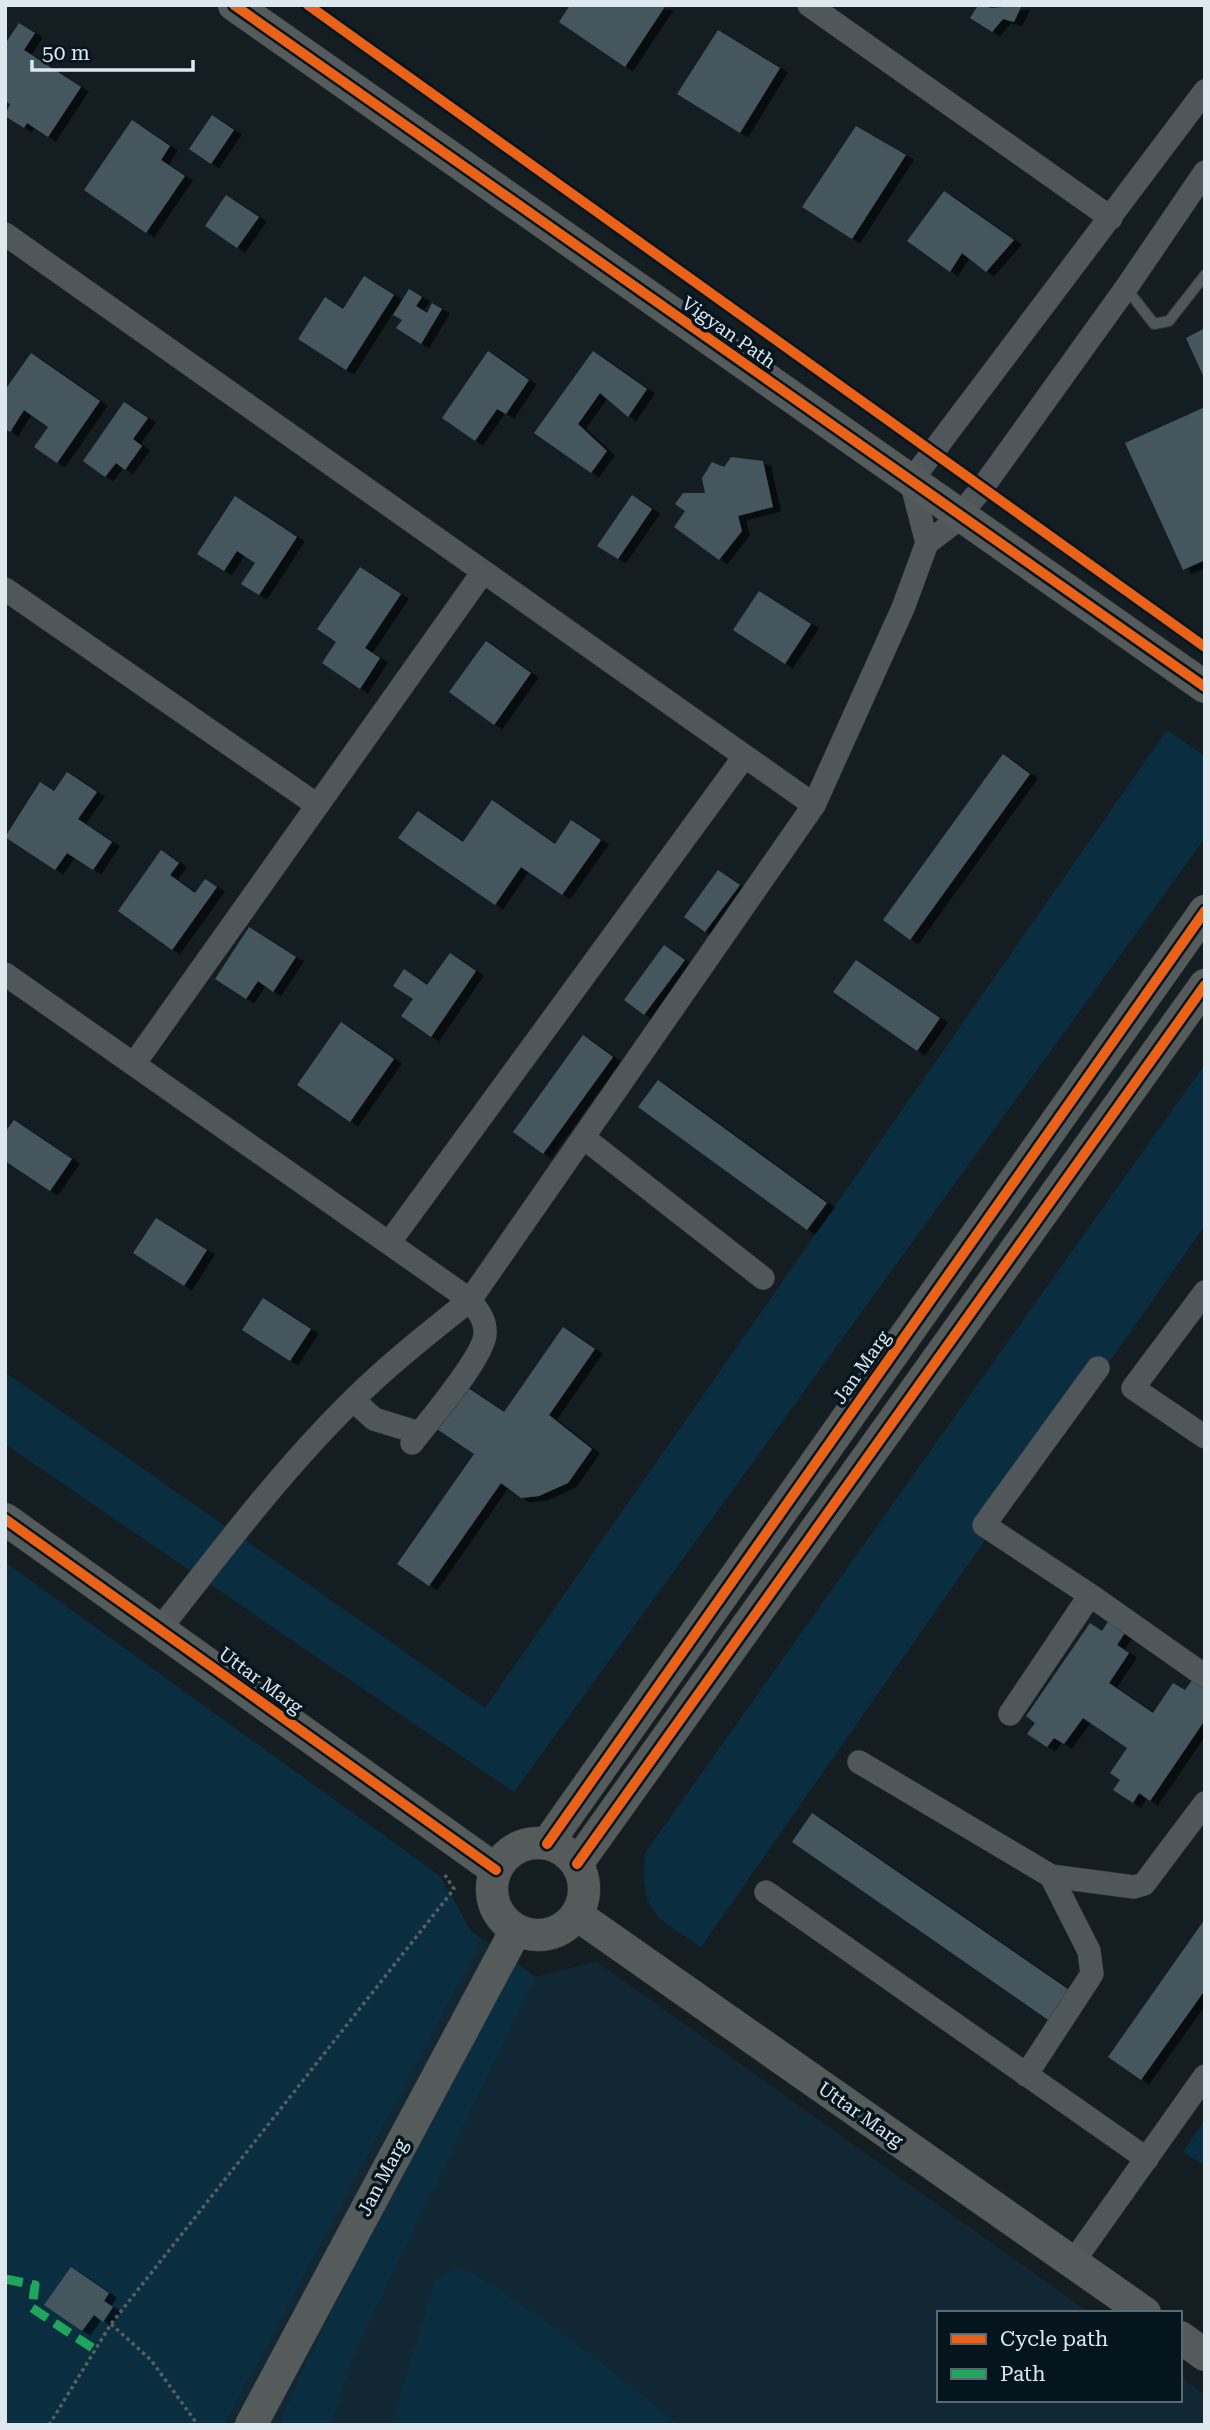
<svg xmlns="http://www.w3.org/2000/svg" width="1210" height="2430" font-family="'Roboto Serif',serif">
<defs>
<filter id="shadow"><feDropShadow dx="8" dy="4.5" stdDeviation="0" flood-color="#0009"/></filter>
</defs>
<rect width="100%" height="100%" fill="#141d22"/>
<!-- built -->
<path fill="#112733" d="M5,1562L440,1876L471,1931L535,1977L596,1961L1090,2313H939V2400H1180V2377L1205,2395V2425H5Z"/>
<!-- green -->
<path fill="#0a2e40" d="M1167,730L1205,756V838L514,1792L5,1444V1372L485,1708Z
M1205,1064V1225L701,1947C654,1915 640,1914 645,1853Z
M5,1562L440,1876L471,1931L482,1939L224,2425H5Z
M511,1959L535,1977L351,2360L331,2425H278L321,2333Z
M1205,2120V2166L1183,2152Z
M461,2268C497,2285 527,2309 560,2332C600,2362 640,2392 679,2425H391L437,2276Z"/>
<!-- building -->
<path fill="#45565f" filter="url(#shadow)" d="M570,5H666L625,67L559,22Z
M978,5L992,8L1022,5L1014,22L1003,19L992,32L970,18Z
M19,23L35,33L24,50L81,87L48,137L27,123L24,128L5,116L10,104L5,101V44Z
M718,30L780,68L740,133L677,94Z
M212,115L234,130L211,164L189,149Z
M132,120L170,146L161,160L185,176L146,233L84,190Z
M856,126L906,155L852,239L802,207Z
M944,191L1014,240L986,272L962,253L950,272L907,241Z
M226,195L259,217L237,248L205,226Z
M364,276L394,295L346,370L298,339L325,297L343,309Z
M409,289L422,297L416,306L427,313L432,303L442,309L421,344L396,328L402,320L393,315Z
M1205,328V380L1186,338Z
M488,351L529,380L506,414L497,409L475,441L442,418Z
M593,351L647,389L628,417L600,393L578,424L607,451L591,473L534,433Z
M31,353L100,401L57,463L34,447L48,427L24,410L10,432L5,429V390Z
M124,402L148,418L133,439L142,446L125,470L116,463L105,477L83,461Z
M1205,407V560L1183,570L1125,443Z
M731,457L763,461L773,507L738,516L742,531L719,560L674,527L685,511L675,504L683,493H705L702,478L712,462L724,467Z
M632,495L652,509L618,559L597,546Z
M235,496L297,537L259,595L241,584L255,563L237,551L224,571L197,554Z
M360,567L401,594L365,648L380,658L360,689L322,663L336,642L317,629Z
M759,591L811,624L785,664L733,630Z
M486,641L531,673L494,725L449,692Z
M1003,754L1030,774L910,940L883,920Z
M67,772L97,792L78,819L112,842L93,870L67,853L55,870L5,837L40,782L54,791Z
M492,800L555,844L571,820L601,840L562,895L521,867L495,905L398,838L418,811L463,842Z
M161,850L179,863L170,875L195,893L205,879L217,887L172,950L118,911Z
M718,870L740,885L705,932L684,917Z
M249,927L296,957L273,992L258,981L246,999L215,979Z
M664,945L685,960L644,1015L624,1000Z
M450,953L476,971L431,1037L401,1016L413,999L393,986L404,969L427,985Z
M856,960L940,1018L917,1051L833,992Z
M341,1022L394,1059L350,1122L297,1085Z
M583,1035L613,1057L543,1154L513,1132Z
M658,1080L827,1203L807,1230L638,1107Z
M14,1120L72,1159L50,1191L5,1161V1132Z
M156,1218L207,1250L184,1286L133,1253Z
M263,1298L311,1329L290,1361L242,1330Z
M563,1327L595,1349L549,1415L592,1449L568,1483L539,1496L521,1498L501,1483L429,1586L397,1564L474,1454L434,1427L462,1384L504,1412Z
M1109,1620L1126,1631L1117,1645L1129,1653L1109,1683L1153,1713L1173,1683L1185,1690L1193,1679L1205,1687V1720L1150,1801L1139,1793L1133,1803L1113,1790L1120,1780L1110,1773L1127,1748L1083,1718L1064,1744L1054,1738L1047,1747L1027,1734L1035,1723L1026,1716L1090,1623L1102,1631Z
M812,1813L1075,1994L1054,2024L792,1842Z
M1205,1919V1990L1141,2080L1108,2057Z
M71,2267L109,2293L104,2301L113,2307L103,2322L94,2315L82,2331L44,2305Z"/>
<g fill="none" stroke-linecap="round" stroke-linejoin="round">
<!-- lane casing -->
<g stroke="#32383c" stroke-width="12">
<path id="lane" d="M1126,288L1154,324L1169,321L1205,275"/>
</g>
<!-- street casing -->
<g stroke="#32383c" stroke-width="24">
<path id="street" d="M809,5L1111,218
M5,234L814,805
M927,543L911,481L1205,91
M5,589L317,805
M5,974L470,1300C478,1311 486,1320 485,1334C484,1357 428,1422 412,1443
M134,1064L483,572
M584,1138L763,1278
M389,1243L744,757
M1205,1292L1133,1388L1205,1437
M353,1400L374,1419L419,1433
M1090,1595L984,1525L1098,1368
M160,1629C221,1551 281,1471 352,1401C389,1364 430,1332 470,1300L814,805L903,608L927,543L952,524L983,487L1126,288L1205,172
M1010,1714L1090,1595L1205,1676
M859,1762L1051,1876L1134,1887L1144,1884L1205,1803
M766,1892L1147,2159
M1026,2075L1092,1974L1089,1951L1051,1876
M1073,2262L1205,2076"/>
</g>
<!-- secondary casing -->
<g stroke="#32383c" stroke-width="33">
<path id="secondary" d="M234,5L1205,687
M5,1519L496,1870
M492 1889a46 46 0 1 1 92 0a46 46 0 1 1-92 0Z
M547,1844L1205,911
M577,1864L1205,985
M577,1915L1145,2313
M1180,2337L1205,2355
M251,2425L516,1930"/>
</g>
<!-- path -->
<path stroke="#575e62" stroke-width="3.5" stroke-dasharray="3.5 3.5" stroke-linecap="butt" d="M111,2324L151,2360L198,2425
M49,2425L111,2324L454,1889L445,1875"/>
<!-- lane -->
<use href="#lane" stroke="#50575b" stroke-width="10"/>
<!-- street -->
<use href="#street" stroke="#50575b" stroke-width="23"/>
<!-- secondary -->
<use href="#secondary" stroke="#555b5a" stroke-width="32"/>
<!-- quiet -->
<path stroke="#20a55d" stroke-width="9" stroke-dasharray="18 9" stroke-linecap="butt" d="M5,2279L35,2285L32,2308L94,2349"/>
<!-- cycleway casing -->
<g stroke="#05151e" stroke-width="15">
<path id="cycleway" d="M234,5L1205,687
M308,5L1205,647
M5,1519L496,1870
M547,1844L1205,911
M577,1864L1205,985"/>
</g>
<!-- cycleway -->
<use href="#cycleway" stroke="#ea6118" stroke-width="10"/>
</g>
<g text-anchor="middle" stroke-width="7" stroke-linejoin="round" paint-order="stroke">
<!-- street labels -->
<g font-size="19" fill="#dee8ef" stroke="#05151e">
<text transform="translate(729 332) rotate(35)" y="7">Vigyan Path</text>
<text transform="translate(861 1367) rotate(-55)" y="7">Jan Marg</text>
<text transform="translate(261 1680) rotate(36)" y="7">Uttar Marg</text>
<text transform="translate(861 2114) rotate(35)" y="7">Uttar Marg</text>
<text transform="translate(382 2177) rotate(-62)" y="7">Jan Marg</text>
</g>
</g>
<!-- border -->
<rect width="1210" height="2430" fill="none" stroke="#dee8ef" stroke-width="14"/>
<!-- legend -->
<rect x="937" y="2311" width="245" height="91" fill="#05151e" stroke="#5c6972" stroke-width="2"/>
<rect x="951" y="2334" width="35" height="10" fill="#ea6118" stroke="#5c6972" stroke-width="2"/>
<text x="1000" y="2346" font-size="21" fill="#dee8ef">Cycle path</text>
<rect x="951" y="2369" width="35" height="10" fill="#20a55d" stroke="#5c6972" stroke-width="2"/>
<text x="1000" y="2381" font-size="21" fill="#dee8ef">Path</text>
<!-- scale -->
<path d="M32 60v10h161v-10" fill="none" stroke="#dee8ef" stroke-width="3.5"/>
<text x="42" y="60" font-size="21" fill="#dee8ef" stroke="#05151e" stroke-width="5" paint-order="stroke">50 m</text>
</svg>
